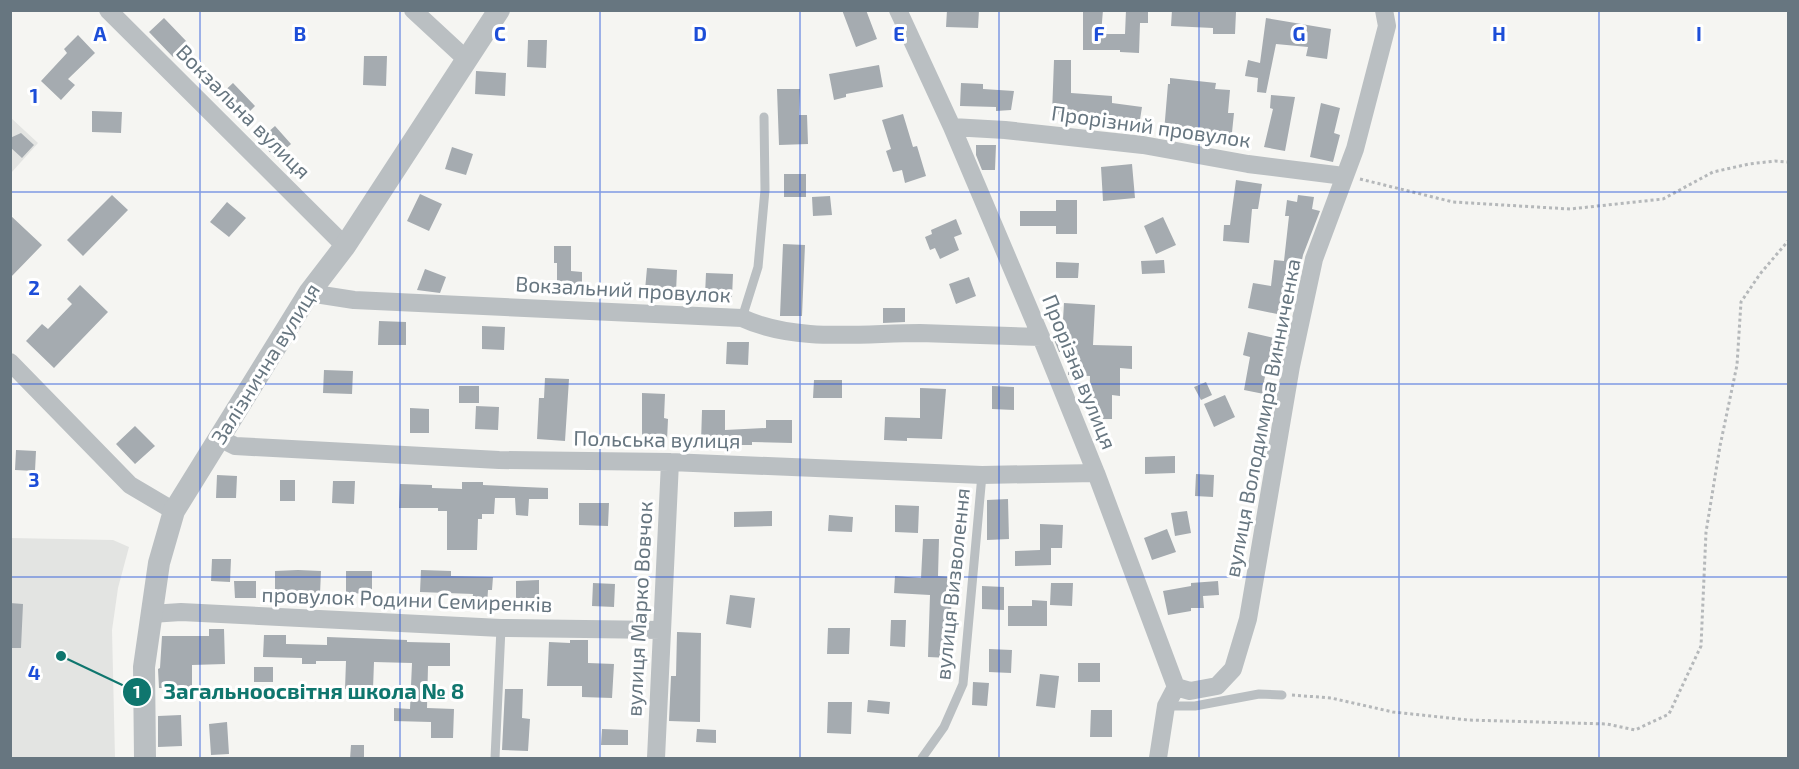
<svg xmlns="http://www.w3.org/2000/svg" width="1799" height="769" font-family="'Exo 2',sans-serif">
<rect width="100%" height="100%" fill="#f5f5f2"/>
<!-- built -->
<path fill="#e3e4e2" d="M11,118L38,143L11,173Z
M11,538L113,540L129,547L118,588L112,630L115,758H11Z"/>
<!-- building -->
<path fill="#a5abb0" d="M842,10H866L877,39L856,47Z
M947,10H979L978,28L946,27Z
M1083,10H1103L1101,34H1125L1126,10H1148V23H1140L1139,53L1120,52V50H1083Z
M1172,10L1236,12L1235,34H1213V28L1171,26Z
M164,18L188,43L173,57L149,32Z
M1266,18L1331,29L1327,59L1306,56L1308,47L1276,44L1266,93L1257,92L1258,78L1245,76L1248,60L1260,63Z
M78,35L95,53L68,79L75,85L61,100L41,81L67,53L64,49Z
M528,40H547L546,68L527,67Z
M364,56H387L386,86L363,85Z
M1054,60H1071V93L1112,96V103L1142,107L1139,126L1109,122L1107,130L1093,128L1095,116L1052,114Z
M879,65L883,87L846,94V97L834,100L829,74Z
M476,71L506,73L505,96L475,94Z
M1170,78L1216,83L1215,89L1230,90L1228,113H1234L1231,142L1206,139L1207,135L1164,132L1168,84H1170Z
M233,83L255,106L241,120L218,97Z
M961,83L983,84V89L1014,91L1011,110L996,111V107L960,106Z
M777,89H800L799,115H807L808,144L779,145Z
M1271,95L1295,97L1285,151L1264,147L1273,109L1270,108Z
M1321,103L1340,108L1334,133L1340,135L1333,162L1310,157Z
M92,111L122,112L121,133L92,132Z
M903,114L913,147L917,146L926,176L905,183L902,170L893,172L886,151L891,149L882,120Z
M275,126L291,144L275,158L259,140Z
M21,133L34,145L22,158L10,147V138Z
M976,145H996L995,170H982L976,155Z
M452,147L473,154L466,175L445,169Z
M1132,164L1135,198L1103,201L1101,167Z
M784,174H806V197H784Z
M1236,180L1262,184L1258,209H1252L1249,243L1223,241L1224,225H1230Z
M420,194L442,204L429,231L407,221Z
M112,195L128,210L83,256L67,240Z
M1298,195L1314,197L1312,209L1320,211L1303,255L1298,278L1290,277L1282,315L1248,308L1253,283L1271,286L1274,260L1284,261L1289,216H1285L1287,200L1297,202Z
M830,196L832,215L813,216L812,197Z
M1056,200H1077V234H1056V226H1020V211H1056Z
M227,202L246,218L229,237L210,222Z
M10,215L42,245L10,278Z
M1163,217L1176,245L1156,254L1144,226Z
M956,219L962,234L954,237L959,250L940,259L935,248L930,250L925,237L932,234L931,230Z
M783,244L805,245L802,316H780Z
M554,246H571V271L582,272V295H557V263H554Z
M1164,260L1165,273L1142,274L1141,261Z
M1056,262L1079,263L1078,278H1056Z
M647,268L677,270L676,292L645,290Z
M425,269L446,277L440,293L417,290Z
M706,273L733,274L732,297L705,295Z
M969,277L976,296L956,304L949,284Z
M80,285L108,312L54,368L26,341L42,324L48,329L72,304L67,299Z
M1064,303L1095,305L1093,345L1132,346V369L1120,368V396L1112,395V419H1089L1090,376L1068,375L1069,352H1059L1053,337H1062Z
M883,308H905V322L883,323Z
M379,321L406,322V345H378Z
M482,326L505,327L504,350L482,349Z
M1248,332L1274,338L1264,381H1266L1264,394L1244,390L1250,357L1243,355Z
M727,342H749L748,365L726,364Z
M324,370L353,371L352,394L323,393Z
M545,378L569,379L565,441L537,439L539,398H544Z
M814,380H842V398H813Z
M1206,382L1212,395L1201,400L1194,387Z
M459,386H479V403H459Z
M992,386L1014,387V410L992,409Z
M920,388L946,389L942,439L907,438V441L884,440L885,417L920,418Z
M642,393L665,394L664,418L668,419L667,441H642Z
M1225,395L1235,417L1214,427L1204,404Z
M476,406L499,407L498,430L475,429Z
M410,408L429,409V433H410Z
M702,410H725V430L766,428V420H792V443L752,442V445H739L701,443Z
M135,426L155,446L135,464L116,444Z
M16,450L36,451L35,471L15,470Z
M1175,456V473L1145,474V457Z
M1196,474L1214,475L1213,497L1195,496Z
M217,475L237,476L236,498H216Z
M280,480H295V501H280Z
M333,481H355L354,504L332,503Z
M462,482H483V485L548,488V499H529L528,516L516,515L515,498H495L494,514H482V519H478L477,550H447V511H438V508H399L400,484L432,485V488L462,489Z
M1008,499L1009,539L987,540V500Z
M579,503H609L608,526L579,525Z
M895,505L919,506L918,533L895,532Z
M772,511V526L734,527V512Z
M1187,511L1191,533L1175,536L1171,513Z
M829,515L853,517L852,532L828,531Z
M1040,524L1063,525L1062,548H1051V565L1015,566V551L1040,550Z
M1167,529L1176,552L1152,560L1144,538Z
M923,539H939L938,576L952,577L950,658L928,657L930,595L894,593L895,576L921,578Z
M212,559H231L230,582L211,581Z
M298,570L321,571L320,594L297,593V591L275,592V571Z
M421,570L451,571V576L493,577L492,590H488L487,605H472L473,594L420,592Z
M346,571H372V594L346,593Z
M539,580V598H516V581Z
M234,581H256V598H235Z
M1218,581L1219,595L1203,596L1204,608H1191V611L1168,615L1163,591L1191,586V583Z
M593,583L615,584L614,607L592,606Z
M1051,583H1073L1072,606L1050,605Z
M982,586L1004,587V610L982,609Z
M730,595L755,598L751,628L726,624Z
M1032,600L1047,601V626H1008V606H1032Z
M10,603L23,604L21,648H10Z
M891,620H906L905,647L890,646Z
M828,628H850L849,654H827Z
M209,629H224L225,664L192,665V688H159L158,669L160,668L162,636H209Z
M677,632L701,633L700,722L669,721L671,676H676Z
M264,635H286V644L327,645V637L407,640V642L450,643V666H428L427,708L454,709L453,738H431V722L394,721V708L410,709L412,663L374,662L373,689H345L346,661H316V664H302V658L263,657Z
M570,640H588V663L614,664L612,698L582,697V686H547L549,642L570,643Z
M989,649L1012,650L1011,673L989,672Z
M1078,663H1100V682H1078Z
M254,667H273V682H254Z
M1040,674L1059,676L1055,708L1036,706Z
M973,682L989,683L987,706L972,705Z
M505,689H523L522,718L530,719L528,751L502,750Z
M868,700L890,702L889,714L867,712Z
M828,702H852L851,734L827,733Z
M1091,710H1112V737H1090Z
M181,715L182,746L158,747V716Z
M227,722L229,754L211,755L209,724Z
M602,729L628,730V745H601Z
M697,729L716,730V743L696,742Z
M351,745H364V759H350Z"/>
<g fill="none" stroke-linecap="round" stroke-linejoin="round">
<!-- path -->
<path stroke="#b5b8ba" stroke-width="3" stroke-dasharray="3 3" stroke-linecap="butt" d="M1360,179L1453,202L1570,209L1663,199L1713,172L1749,164L1775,161L1788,162
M1292,695L1331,698L1393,712L1468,720L1607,724L1635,730L1669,714L1701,646L1706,532L1720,446L1737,365L1741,302L1760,274L1788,241"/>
<!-- service -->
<path stroke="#babfc2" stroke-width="9" d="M742,318L758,267L765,190L764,117
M1166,706H1195L1259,694L1282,695
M495,758L501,628
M922,758L944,727L963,684L982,475"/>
<!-- minor -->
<path stroke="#babfc2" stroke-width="18" d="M108,10L345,246
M413,10L467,60
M898,10L952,127L1041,337L1096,473L1176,687L1166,706L1158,758
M952,127L1005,130L1143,145L1248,164L1344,176
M309,293L354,300L742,318C796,343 863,333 920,333C961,334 1001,336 1041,337
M10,362L130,485L174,511
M219,438L235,446L499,460L670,462L982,475L1096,473
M151,614L181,612L501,628L661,630
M1176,687L1190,691L1217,686L1233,669L1248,619L1291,366L1314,259L1355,149L1387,26L1384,10
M656,758L670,462"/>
<!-- tertiary -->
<path stroke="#babfc2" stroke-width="22" d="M145,758L144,667L159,563L174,511L309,293L345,246L499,10"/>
</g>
<!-- grid -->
<path fill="none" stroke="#1d4ed8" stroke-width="1.5" stroke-opacity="0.55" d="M200,10V758M400,10V758M600,10V758M800,10V758M999,10V758M1199,10V758M1399,10V758M1599,10V758M10,192H1788M10,384H1788M10,577H1788"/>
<g text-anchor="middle" stroke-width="6" stroke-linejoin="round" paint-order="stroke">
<!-- street labels -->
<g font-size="21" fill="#677680" stroke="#fff">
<text transform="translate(243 112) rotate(45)" y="7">Вокзальна вулиця</text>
<text transform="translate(1151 127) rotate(8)" y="7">Прорізний провулок</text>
<text transform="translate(623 290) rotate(3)" y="7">Вокзальний провулок</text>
<text transform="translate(266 364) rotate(-58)" y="7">Залізнична вулиця</text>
<text transform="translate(1079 372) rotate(68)" y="7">Прорізна вулиця</text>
<text transform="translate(1263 418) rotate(-79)" y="7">вулиця Володимира Винниченка</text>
<text transform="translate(657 440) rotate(1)" y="7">Польська вулиця</text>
<text transform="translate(953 584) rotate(-84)" y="7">вулиця Визволення</text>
<text transform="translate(407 600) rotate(2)" y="7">провулок Родини Семиренків</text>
<text transform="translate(640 609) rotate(-87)" y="7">вулиця Марко Вовчок</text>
</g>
</g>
<g font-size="20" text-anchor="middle" font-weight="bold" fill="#1d4ed8" stroke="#fff" stroke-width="6" stroke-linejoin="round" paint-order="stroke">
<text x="100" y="41">A</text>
<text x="300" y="41">B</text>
<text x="500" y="41">C</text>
<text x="700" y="41">D</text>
<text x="899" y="41">E</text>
<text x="1099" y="41">F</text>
<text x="1299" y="41">G</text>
<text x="1499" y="41">H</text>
<text x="1699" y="41">I</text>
<text x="34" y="103">1</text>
<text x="34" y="295">2</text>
<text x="34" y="487">3</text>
<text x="34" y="680">4</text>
</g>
<!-- callouts -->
<path fill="none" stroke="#0f766e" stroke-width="2" d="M61 656L137 692"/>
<g fill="#0f766e" stroke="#fff" stroke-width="2">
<circle cx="61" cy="656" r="6"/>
<circle cx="137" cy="692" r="15"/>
</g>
<g font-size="18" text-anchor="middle" font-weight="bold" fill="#fff">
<text x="137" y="698">1</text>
</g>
<g font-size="22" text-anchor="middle" font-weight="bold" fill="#0f766e" stroke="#fff" stroke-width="6" stroke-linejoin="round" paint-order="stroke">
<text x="314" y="699">Загальноосвітня школа № 8</text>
</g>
<!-- border -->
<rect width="1799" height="769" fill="none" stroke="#677680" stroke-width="24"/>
</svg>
